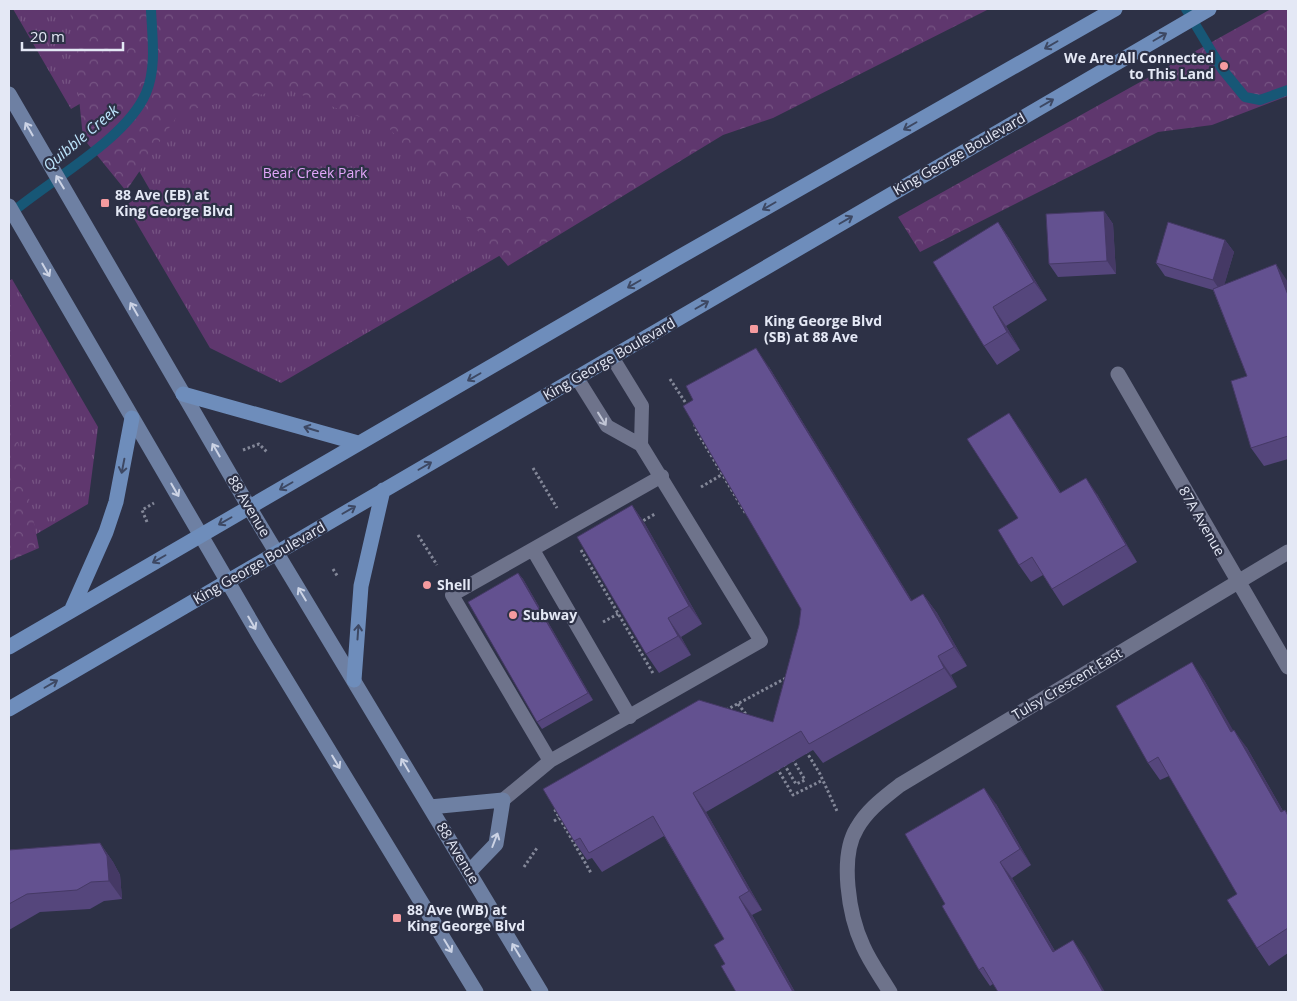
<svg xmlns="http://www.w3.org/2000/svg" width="1297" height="1001" font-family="'Open Sans',sans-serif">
<defs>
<pattern id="grass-tufts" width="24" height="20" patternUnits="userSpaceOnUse" patternTransform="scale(1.25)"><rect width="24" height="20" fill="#5f376e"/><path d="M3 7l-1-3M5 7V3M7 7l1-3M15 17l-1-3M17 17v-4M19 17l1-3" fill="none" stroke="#765483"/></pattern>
<pattern id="forest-crowns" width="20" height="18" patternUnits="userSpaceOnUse" patternTransform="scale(1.25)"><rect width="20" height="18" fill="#5f376e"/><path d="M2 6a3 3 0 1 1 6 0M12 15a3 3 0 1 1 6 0" fill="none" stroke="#765483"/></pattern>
</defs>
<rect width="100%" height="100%" fill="#2d3146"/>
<!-- grass -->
<path fill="url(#grass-tufts)" d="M13,9H923L281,383L210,348L126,205L150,190L95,95L71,109Z
M12,279L98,427L88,504L9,550V281Z"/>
<!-- forest -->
<path fill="url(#forest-crowns)" d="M70,9H989L773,118L723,135L508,266L389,128L286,89L180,112L126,191L83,138Z
M1271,9H1288V96L1212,125L1158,132L920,252L898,217Z
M9,425L16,433L39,548L9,561Z"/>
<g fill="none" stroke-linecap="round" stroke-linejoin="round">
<!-- stream -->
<path stroke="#175776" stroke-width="10" d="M1186,9L1222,69L1245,97L1260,100L1288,90
M9,215C48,181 126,140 146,93C157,67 152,36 151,9"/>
<!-- path -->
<path stroke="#838798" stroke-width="3" stroke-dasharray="2.5 2.5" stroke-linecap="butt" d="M670,379L689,408
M695,424V428L746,514
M243,450L259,444L267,452
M533,468L557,508
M701,487L723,474
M147,522L142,510L154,503
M639,523L655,514
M418,535L437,565
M581,550L654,675
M333,569L338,577
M603,622L618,614
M738,704L749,718
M726,710L786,678
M806,751L820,774L837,811
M784,764L796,784L805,780L792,758
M777,768L793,795L823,780
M557,806L554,808L591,873
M554,821L559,818
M524,867L537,848"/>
<!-- lane -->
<path stroke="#6e738b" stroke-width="14" d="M612,357L642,406L641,445
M533,550L630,717
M550,761L452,595L662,476
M503,800L550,761L761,641L641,445L607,426L577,378"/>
<!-- street -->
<path stroke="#6e738b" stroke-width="15" d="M1118,374L1288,667
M890,992C881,977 870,962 863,946C849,916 839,857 857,828C868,809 884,798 900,785L1288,552"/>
<!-- secondary -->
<path stroke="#6e80a3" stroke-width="15" d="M9,94L249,507L541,992
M9,206L263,642L476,992
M430,807L503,800L496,844L469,872"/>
<!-- primary -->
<path stroke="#6e8dbb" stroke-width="15" d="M183,394L358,443
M71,611L106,532L116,502L132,418
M9,647L676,259L1115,9
M354,680L361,586L383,490
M9,709L1209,9"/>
</g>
<!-- wall -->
<path fill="#55467c" d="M1104,211L1113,224L1116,274L1058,277L1049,264Z
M998,222L1011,241L1047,300L1006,326L1020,350L997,365L984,346Z
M1225,240L1234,252L1224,285L1288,282V459L1264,466L1251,448L1247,376L1213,290L1165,276L1156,263Z
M769,367L912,601L923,594L937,613L967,666L951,675L957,687L823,763L813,750L706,812L762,910L752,915L795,992H736L725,964L724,939L664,836L602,872L592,858L587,860L574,841L773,722L799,625L801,609L693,400Z
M1020,429L1061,493L1097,494L1137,562L1063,606L1052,589L1043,575L1031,582L1019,565L1018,518Z
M632,505L645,524L702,624L681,637L691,655L659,673L646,654Z
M518,573L523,579L593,700L542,729L537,722Z
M1204,680L1233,731L1247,748L1283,811L1285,810L1288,814V953L1269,966L1257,948L1237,894L1169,776L1160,780L1148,763Z
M996,804L1031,865L1012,878L1055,951L1085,957L993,984L990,986L979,970L945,904Z
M100,843L113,862L120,875L122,899L104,901L90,909L40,912L9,930V850Z"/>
<!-- shaded-wall -->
<path fill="#453965" d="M1104,211L1113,224L1116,274L1107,261Z
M998,222L1011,241L1047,300L1034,282Z
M1225,240L1234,252L1222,293L1213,280Z
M1276,264L1288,282V295Z
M993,307L1006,326L1020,350L1007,332Z
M756,348L769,367L924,620L911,601Z
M1009,413L1020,429L1071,510L1060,493Z
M1086,478L1097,494L1137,562L1126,545Z
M632,505L645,524L702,624L689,606Z
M518,573L523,579L593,700L588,693Z
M923,594L937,613L967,666L954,647Z
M668,618L681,637L691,655L678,636Z
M938,656L951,675L957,687L944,668Z
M1192,662L1204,680L1244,749L1231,732Z
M1234,730L1247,748L1288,820L1281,812Z
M984,788L996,804L1031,865L1020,849Z
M693,793L706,812L762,910L749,891Z
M100,843L113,862L120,875L122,899L109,881Z
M1000,862L1012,878L1065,968L1053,952Z
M739,897L752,915L795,992H793Z
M1073,940L1085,957L1105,992H1103Z"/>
<!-- building -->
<path fill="#635190" stroke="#453965" d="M1104,211L1107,261L1049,264L1046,214Z
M998,222L1034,282L993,307L1007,332L984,346L933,262Z
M1168,222L1225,240L1213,280L1156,263Z
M1276,264L1288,295V436L1251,448L1231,381L1247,376L1213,289Z
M756,348L911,601L923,594L954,647L938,656L944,668L809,744L801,731L693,793L749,891L739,897L793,992H736L721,966L725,964L714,945L724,939L653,816L589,853L580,838L574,841L543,789L699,700L773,722L799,625L801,609L683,406L693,400L686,386Z
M1009,413L1060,493L1086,478L1126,545L1052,589L1032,557L1019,565L998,530L1018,518L967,439Z
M632,505L689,606L668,618L678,636L646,654L577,537Z
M518,573L588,693L537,722L468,602Z
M1192,662L1231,732L1234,730L1281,812L1285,810L1288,816V928L1257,948L1227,900L1237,894L1158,757L1148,763L1116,706Z
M984,788L1020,849L1000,862L1053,952L1073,940L1103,992H998L983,967L979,970L942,906L945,904L905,834Z
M100,843L107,856L109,881L91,882L77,890L27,894L9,904V850Z"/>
<!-- one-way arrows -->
<defs><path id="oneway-shaft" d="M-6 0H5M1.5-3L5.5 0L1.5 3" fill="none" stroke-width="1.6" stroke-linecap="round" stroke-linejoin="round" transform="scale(1.25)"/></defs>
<g stroke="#3d4863">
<use href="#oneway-shaft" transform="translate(1160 37) rotate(-30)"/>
<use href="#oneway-shaft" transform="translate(1051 45) rotate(150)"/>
<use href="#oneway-shaft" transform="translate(1047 103) rotate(-30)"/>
<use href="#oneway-shaft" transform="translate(910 126) rotate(150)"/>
<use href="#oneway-shaft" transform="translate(769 206) rotate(150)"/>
<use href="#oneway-shaft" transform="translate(846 220) rotate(-30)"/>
<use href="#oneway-shaft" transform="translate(634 284) rotate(150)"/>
<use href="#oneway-shaft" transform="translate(702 305) rotate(-30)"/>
<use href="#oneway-shaft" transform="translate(474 377) rotate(150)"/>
<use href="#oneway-shaft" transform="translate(311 429) rotate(-163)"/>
<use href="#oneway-shaft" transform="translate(123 466) rotate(101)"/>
<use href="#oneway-shaft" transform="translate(425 466) rotate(-30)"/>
<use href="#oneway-shaft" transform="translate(286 486) rotate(150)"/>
<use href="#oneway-shaft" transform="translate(349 510) rotate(-30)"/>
<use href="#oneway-shaft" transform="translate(225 521) rotate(150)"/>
<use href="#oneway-shaft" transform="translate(159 559) rotate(150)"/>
<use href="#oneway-shaft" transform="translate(358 632) rotate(-86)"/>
<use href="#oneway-shaft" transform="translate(51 684) rotate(-30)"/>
</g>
<g stroke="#ccd3e5">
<use href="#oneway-shaft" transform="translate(29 129) rotate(-120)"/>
<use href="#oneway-shaft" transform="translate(60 182) rotate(-121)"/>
<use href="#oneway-shaft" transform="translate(46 270) rotate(60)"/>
<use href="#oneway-shaft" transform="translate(134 309) rotate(-120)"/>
<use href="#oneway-shaft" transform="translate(216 450) rotate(-120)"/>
<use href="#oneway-shaft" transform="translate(175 490) rotate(60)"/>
<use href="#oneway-shaft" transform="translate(302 594) rotate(-121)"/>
<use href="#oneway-shaft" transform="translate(252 623) rotate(60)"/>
<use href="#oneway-shaft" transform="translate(336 762) rotate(59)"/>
<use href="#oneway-shaft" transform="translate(405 765) rotate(-121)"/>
<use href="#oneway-shaft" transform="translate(495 840) rotate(-69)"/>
<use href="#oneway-shaft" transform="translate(448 946) rotate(59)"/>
<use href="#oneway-shaft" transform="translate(516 950) rotate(-121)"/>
</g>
<use stroke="#c1c5d5" href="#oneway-shaft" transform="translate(602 419) rotate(58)"/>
<!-- markers -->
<g fill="#f59b9f" stroke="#2d3146" stroke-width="2">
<circle cx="1224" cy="66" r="5"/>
<rect x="100" y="198" width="10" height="10" rx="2.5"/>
<rect x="749" y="324" width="10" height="10" rx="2.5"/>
<circle cx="427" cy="585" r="5"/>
<circle cx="513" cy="615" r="5"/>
<rect x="392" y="913" width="10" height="10" rx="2.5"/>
</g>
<g text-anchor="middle" stroke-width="4.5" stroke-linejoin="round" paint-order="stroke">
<!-- poi labels -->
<g font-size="14" font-weight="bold" fill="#e4e8f5" stroke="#2d3146" text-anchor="start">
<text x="1214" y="63" text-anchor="end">We Are All Connected<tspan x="1214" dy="16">to This Land</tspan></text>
<text x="115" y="200">88 Ave (EB) at<tspan x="115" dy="16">King George Blvd</tspan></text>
<text x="764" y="326">King George Blvd<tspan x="764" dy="16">(SB) at 88 Ave</tspan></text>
<text x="437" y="590">Shell</text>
<text x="523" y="620">Subway</text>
<text x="407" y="915">88 Ave (WB) at<tspan x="407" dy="16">King George Blvd</tspan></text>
</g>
<!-- street labels -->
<g font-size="14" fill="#e4e8f5" stroke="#2d3146">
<text transform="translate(959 154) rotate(-30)" y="5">King George Boulevard</text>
<text transform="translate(609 359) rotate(-30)" y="5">King George Boulevard</text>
<text transform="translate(249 506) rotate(59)" y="5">88 Avenue</text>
<text transform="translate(1202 521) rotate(60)" y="5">87A Avenue</text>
<text transform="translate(259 563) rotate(-30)" y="5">King George Boulevard</text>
<text transform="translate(1067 684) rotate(-31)" y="5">Tulsy Crescent East</text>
<text transform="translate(458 853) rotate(59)" y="5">88 Avenue</text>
</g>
<!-- park labels -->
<g font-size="14" fill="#e3a7fb" stroke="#2d3146">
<text x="315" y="178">Bear Creek Park</text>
</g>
<!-- water labels -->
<g font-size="15" font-style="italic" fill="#bee6fd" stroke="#2d3146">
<text transform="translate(81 138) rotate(-40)" y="5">Quibble Creek</text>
</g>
</g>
<!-- border -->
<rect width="1297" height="1001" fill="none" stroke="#e4e8f5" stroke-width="20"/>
<!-- scale -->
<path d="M22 42v8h101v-8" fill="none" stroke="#e4e8f5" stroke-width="2.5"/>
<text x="30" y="42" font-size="15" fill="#e4e8f5" stroke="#2d3146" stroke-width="4" paint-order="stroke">20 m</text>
</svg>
